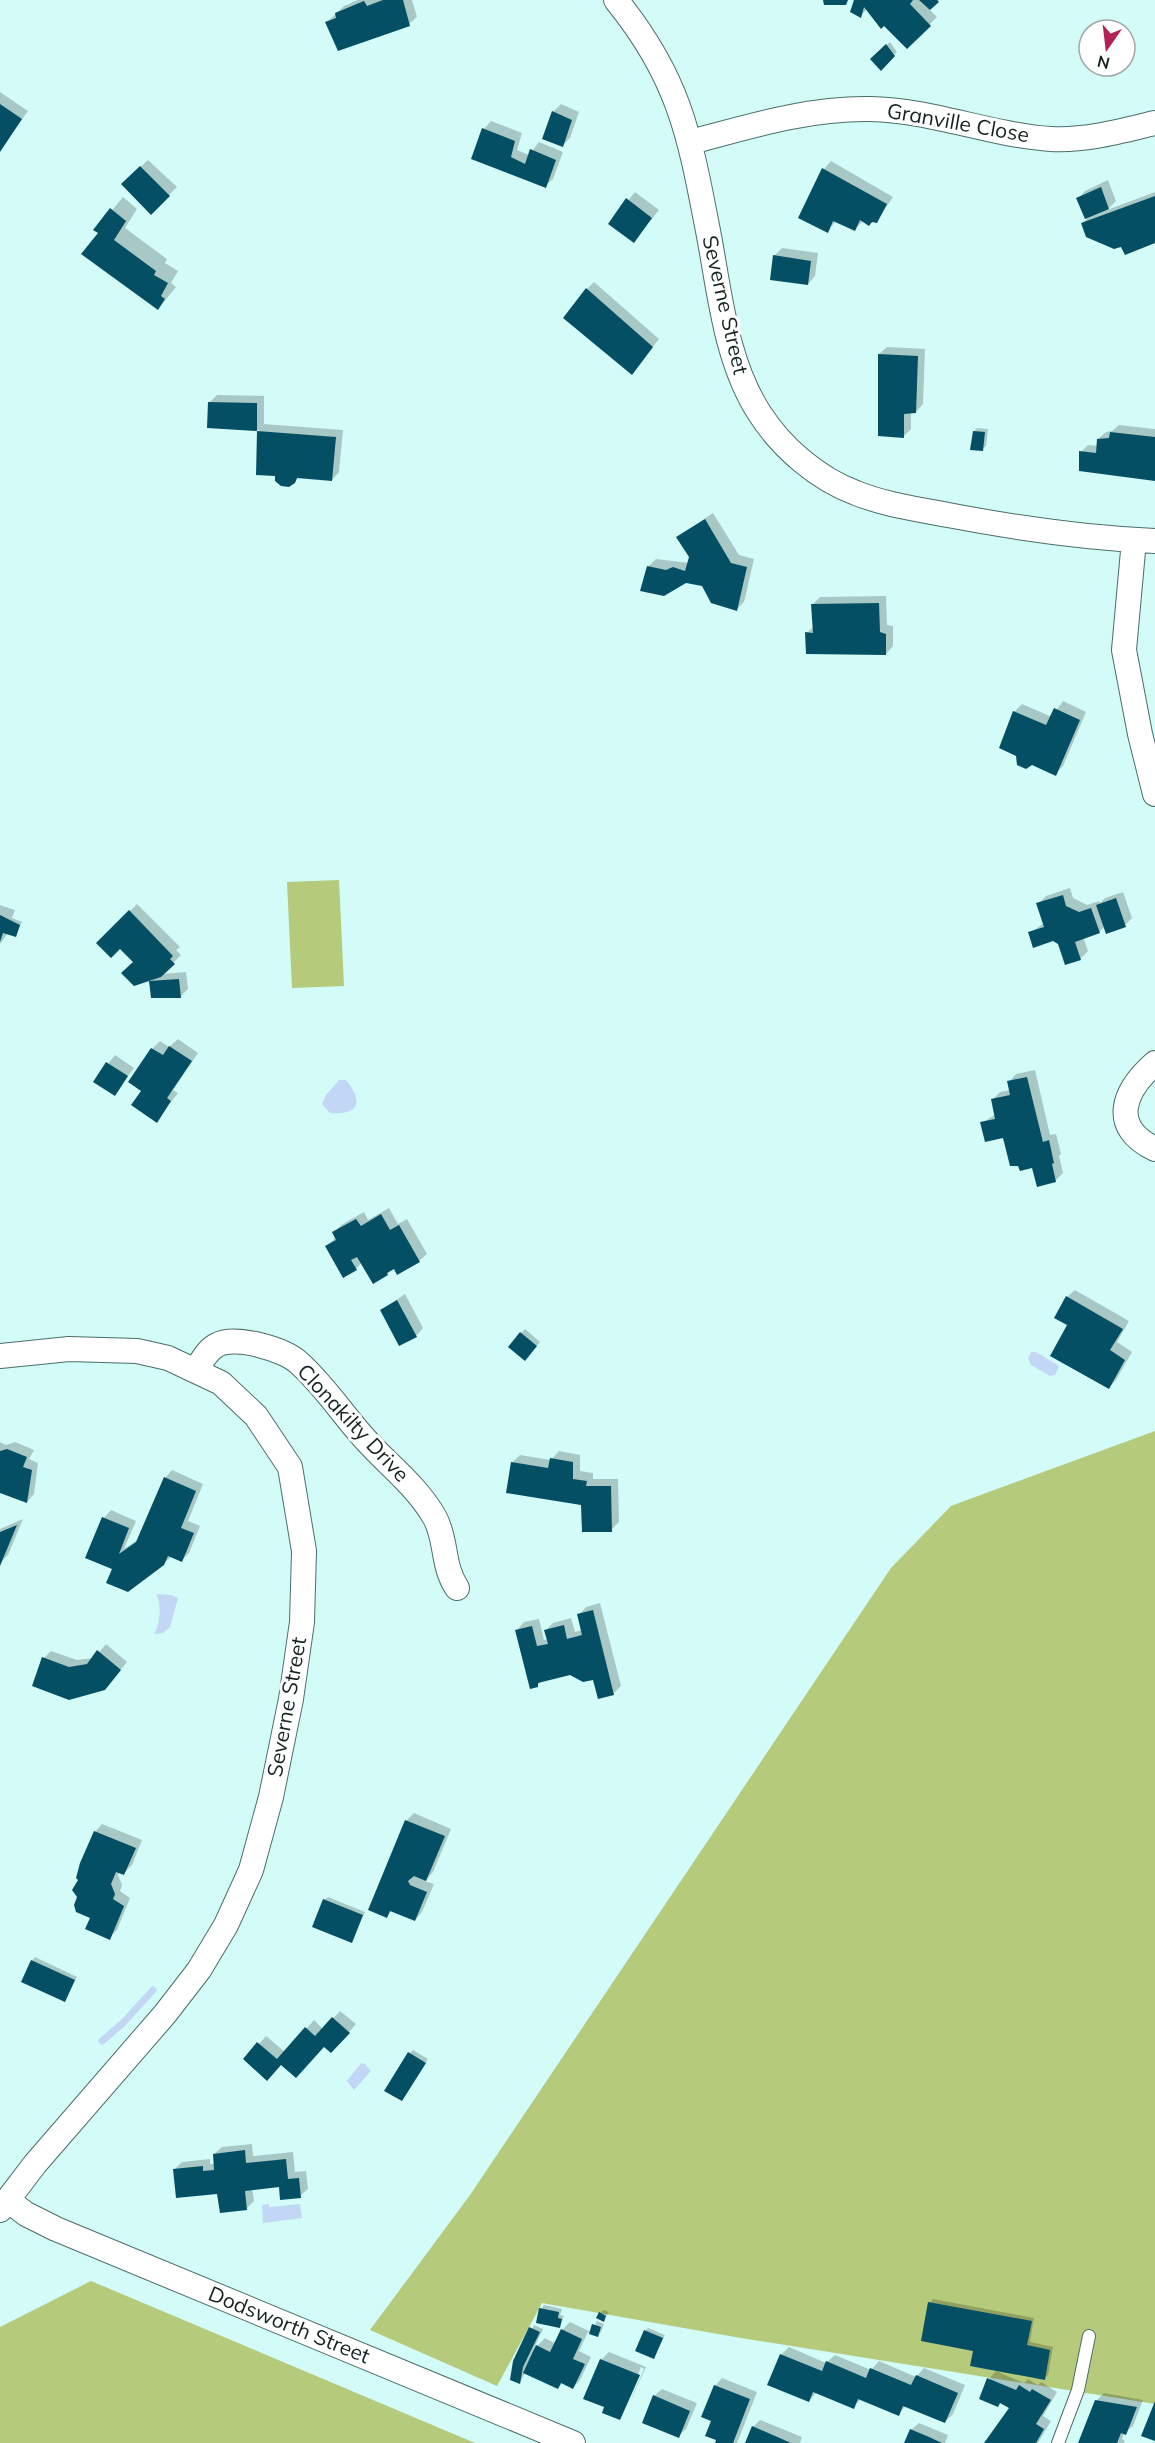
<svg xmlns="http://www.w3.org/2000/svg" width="1155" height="2443" font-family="Mulish,sans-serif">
<rect width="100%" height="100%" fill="#d3fbf8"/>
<!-- green -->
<path fill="#b5ca7b" d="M339,880L344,986L292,988L287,882Z
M1155,1431V2404L735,2337L542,2303L497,2386L370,2330L470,2195L891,1568L951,1506Z
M91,2281L475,2443H0V2327Z"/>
<!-- water -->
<path fill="#c2d6f6" d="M339,1080H346C364,1102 359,1115 330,1113L322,1104L326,1095Z
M1031,1352H1036L1059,1366L1055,1375L1050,1376L1031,1365L1028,1358Z
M156,1594L171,1595L178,1598L170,1627L163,1633L154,1634C160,1626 162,1603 156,1594Z
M361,2063L365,2064L371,2071L354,2090L347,2081Z
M269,2204V2207L300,2204L302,2218L263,2223L262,2205Z"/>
<!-- shadow -->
<path fill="#0003" d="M358,0H412L417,17L409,24L327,22L344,6Z
M852,0H939L929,9L937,17L907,47L867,9L860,16L855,1Z
M890,42L897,52L881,68L872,59Z
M0,92L28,111L0,150Z
M561,104L579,112L570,138L563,145L553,112Z
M491,121L522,133L517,150L529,155L539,142L563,152L553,179L545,186L473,158L484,129Z
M148,160L177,187L151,213L123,184Z
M831,161L893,197L877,221H863L855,229L836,221L827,232L824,169Z
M1108,180L1116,201L1107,210L1155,192V242L1122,245L1083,223L1087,219L1078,199L1085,191Z
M635,192L659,210L634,241L610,223Z
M123,197L137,209L125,228L167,259L165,263L178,271L171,283L176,287L158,309L96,230Z
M782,248L818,253L815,276L808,284L771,278L775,255Z
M594,282L659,339L632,373L587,289Z
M887,347L925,349L923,404L916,412H911V429L904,436L879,354Z
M217,395L264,396V424L343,430L339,472L332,480L300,476L294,482L277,474L257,473L259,430L209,426L210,402Z
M1119,425L1155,429V480L1081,452L1088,445L1098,446V439L1106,432L1112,431Z
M977,428L988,429L986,446L982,449L974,432Z
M713,513L739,555L754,559L744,602L737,609L703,585L648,567L656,559L689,563L690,557L678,537Z
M886,596L887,625L893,626V646L886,654L807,633L814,626L813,604L820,597Z
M1063,701L1086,712L1063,766L1055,774L1014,712L1022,704L1052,717Z
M1070,888L1073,898L1087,905L1099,901L1100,903L1105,898L1123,892L1132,918L1125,925L1105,926L1099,932L1083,937L1088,951L1080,959L1059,943L1030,933L1044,923L1038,904L1046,896Z
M137,904L180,947L176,950L181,955L162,974L186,972L188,989L180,997L151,982L155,977L120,946L98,943Z
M0,905L15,910L12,918L22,922L15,936L8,933L0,944Z
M178,1039L198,1053L173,1090L178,1093L156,1121L143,1090L152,1049L160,1041L169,1047Z
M115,1055L134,1068L114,1094L95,1081Z
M1035,1070L1050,1135L1056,1134L1061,1154L1059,1156L1063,1173L1055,1181L1034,1166L1004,1136L982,1123L996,1114L992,1100L1000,1092L1011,1090L1009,1082L1016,1074Z
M389,1208L398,1224L407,1219L427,1254L419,1261L395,1267L387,1274L362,1262L356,1269L327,1246L336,1237L334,1233L341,1225L364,1212L368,1220Z
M1075,1290L1129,1321L1117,1342L1132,1352L1116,1380L1109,1388L1069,1324L1067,1297Z
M405,1294L423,1328L416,1336L382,1310Z
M525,1329L540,1342L525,1359L510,1346Z
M0,1442L6,1445L15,1442L34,1450L29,1459L38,1463L34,1494L27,1502L0,1491Z
M559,1451L580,1455V1471L593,1473V1479H618L619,1522L611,1530L582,1503L512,1463L520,1455L551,1460Z
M172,1470L203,1484L188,1521L200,1526L189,1553L182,1560L172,1556L163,1564L114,1568L87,1557L104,1518L111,1510L136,1521L124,1549L139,1539L165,1478Z
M23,1519L8,1555L0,1563V1529Z
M600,1603L621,1686L613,1694L594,1678L571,1673L542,1680L538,1685L517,1630L524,1622L539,1619L544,1640L548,1639L546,1630L553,1623L571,1618L575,1632L582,1630L579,1615L586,1607Z
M106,1644L127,1662L112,1680L34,1686L44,1658L51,1651L77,1660L94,1658Z
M414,1813L451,1829L433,1872L425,1881L434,1884L422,1912L415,1920L392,1910L387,1916L406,1821Z
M102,1824L142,1840L132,1865L124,1873L120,1871L118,1875L122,1885L120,1891L130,1898L117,1930L109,1938L79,1897L80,1879L95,1832Z
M328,1897L365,1912L352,1941L324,1900Z
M35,1957L77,1977L65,2000L32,1961Z
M340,2011L356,2024L339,2044L324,2045L282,2063L245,2059L266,2036L285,2052L314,2020L323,2029Z
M413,2050L428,2059L405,2096L410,2053Z
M252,2144L253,2156L293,2152L295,2172L306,2171L308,2189L300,2196L280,2186L252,2188L254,2201L246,2209L174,2170L182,2162L210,2159V2164H215L214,2154L222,2147Z
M933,2299L1034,2318L1030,2342L1053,2347L1048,2375L1044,2379L975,2349L930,2303Z
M544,2305L562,2309L560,2315L564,2316L560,2326L541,2309Z
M604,2310L609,2312L603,2320L600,2313Z
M597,2321L604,2324L601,2332L597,2336L588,2332L579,2351L591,2357L580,2380L573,2388L562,2383L558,2388L525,2372L520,2383L512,2379L534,2325L543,2329L533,2350L545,2338L556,2344L562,2330L570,2322L591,2332Z
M648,2328L665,2335L654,2358L645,2331Z
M789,2347L826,2363L835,2355L871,2370L879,2361L916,2377L924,2368L965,2385L953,2414L945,2422L906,2406L898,2414L861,2399L853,2407L816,2393L809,2401L781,2355Z
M609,2352L646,2367L627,2409L644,2369L641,2367L622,2414L606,2406L601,2360Z
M996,2371L1024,2383L1028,2379L1038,2385L1041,2382L1057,2392L1043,2416L1051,2421L1038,2443H986L1011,2408L989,2379Z
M722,2378L757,2392L737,2443H717L713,2420L715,2386Z
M662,2389L697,2403L686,2429L678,2436L654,2396Z
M1104,2393L1143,2400L1133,2426L1124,2433L1122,2439L1125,2441L1124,2443H1079L1096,2401Z
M760,2420L802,2437L800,2443H746L753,2427Z
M919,2423L948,2435L945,2443H906L911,2430Z"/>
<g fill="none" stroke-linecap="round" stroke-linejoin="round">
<!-- stream -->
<path stroke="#c2d6f6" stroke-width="7" d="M102,2041L123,2023L153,1990"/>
</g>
<!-- building -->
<path fill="#054f65" d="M383,0H403L410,26L338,51L325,22L336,18L335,13L364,1L367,6Z
M823,0H848L846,5H824Z
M854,0H913L910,4L931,26L907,49L884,26L881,29L864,7L861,18L850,12Z
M919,0H937L939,2L930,10Z
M886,44L895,56L881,71L870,59Z
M0,104L22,119L0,152Z
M552,111L572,120L563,147L542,139Z
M482,128L515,141L511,157L525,164L530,149L556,160L546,188L471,159Z
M140,166L170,196L151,215L121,184Z
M822,168L887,204L877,223L872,222L869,226L860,220L855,231L833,221L828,233L798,218Z
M1101,187L1109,209L1085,219L1076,198Z
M1155,196V243L1125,255L1121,247L1114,249L1086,237L1081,223Z
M626,198L652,218L634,243L608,224Z
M110,208L126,221L114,240L156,271L154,275L168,283L161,296L165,299L158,310L81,254L98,233L93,230Z
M773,255L811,261L808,285L770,280Z
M586,288L653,347L632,375L563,318Z
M878,354L918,356L916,413L904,414V438L878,436Z
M208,402L257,403V431L207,428Z
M257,431L336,437L332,481L297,478L295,483L289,487L281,486L275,481V476L256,475Z
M973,431L985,432L983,451L970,450Z
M1110,432L1155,437V481L1079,471V451L1096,453L1097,439L1109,438Z
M705,519L731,563L747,567L737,611L711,603L702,586L686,583L664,596L640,591L647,566L666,570L673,567L685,571L689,557L676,537Z
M879,603L880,632L886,634V655L806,654L805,632L813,633L811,604Z
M1054,708L1080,720L1056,776L1032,765L1026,769L1017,765L1016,756L999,748L1013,711L1046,725Z
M1063,895L1066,906L1079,912L1091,908L1100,933L1075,942L1081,960L1065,965L1058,944L1053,941L1033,948L1028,932L1044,927L1036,903Z
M1116,898L1126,927L1106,934L1096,905Z
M129,910L173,956L170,959L175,964L161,977L134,986L121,973L133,962L120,949L111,958L96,943Z
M0,915L20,925L16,937L3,933L0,942Z
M179,979L181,998H151L149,981Z
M169,1046L192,1061L167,1098L171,1101L157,1123L131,1105L141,1091L128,1082L151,1048L163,1055Z
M106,1062L128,1076L115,1096L93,1082Z
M1027,1077L1043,1142L1049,1140L1054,1163L1052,1164L1056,1182L1037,1187L1032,1168L1020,1171L1018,1166H1010L1003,1138L985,1142L980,1122L995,1119L991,1099L1010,1095L1007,1081Z
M381,1214L390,1230L399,1225L420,1262L397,1275L394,1269L387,1273L388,1275L373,1284L357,1257L351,1260L357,1270L343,1278L325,1246L336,1240L332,1232L356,1219L361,1226Z
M1066,1296L1123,1329L1110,1350L1125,1360L1109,1389L1050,1356L1067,1325L1054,1318Z
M397,1300L417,1337L399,1346L380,1310Z
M520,1332L537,1346L525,1361L508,1347Z
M7,1449L27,1457L23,1467L32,1470L27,1503L0,1493V1451Z
M550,1458L573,1462V1479L587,1481L586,1486H611L612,1532H582L581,1505L506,1493L511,1462L548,1468Z
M164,1477L196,1491L181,1528L194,1533L182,1562L168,1556L164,1565L128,1592L106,1583L112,1569L85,1558L102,1517L129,1528L119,1554L136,1542Z
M17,1525L0,1566V1532Z
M593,1610L614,1695L598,1699L593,1680L583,1682L570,1675L538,1683V1687L530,1689L515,1630L532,1626L537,1646L548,1644L544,1630L564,1625L567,1639L582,1635L577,1614Z
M97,1650L121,1670L105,1690L69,1700L32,1686L42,1657L69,1667L87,1664Z
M405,1820L445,1836L426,1881L414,1876L408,1881L410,1885L427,1892L415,1921L390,1911L387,1918L368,1910Z
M94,1831L136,1848L124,1875L116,1872L111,1884L115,1894L113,1899L124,1906L110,1940L85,1929L90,1918L76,1912L74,1905L77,1897L72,1890L78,1880L76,1878L80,1863Z
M323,1899L363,1915L352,1943L312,1927Z
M31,1960L75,1980L65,2002L21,1982Z
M332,2017L350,2033L331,2053L324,2047L296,2078L281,2065L267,2081L243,2059L257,2042L277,2059L305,2027L315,2036Z
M408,2052L426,2063L402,2101L384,2091Z
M245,2150L246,2163L286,2159L288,2179L299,2178L301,2198L280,2200L279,2187L245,2191L247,2210L220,2213L217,2194L176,2198L173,2169L203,2166V2171L214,2170L213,2154Z
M928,2302L1032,2321L1027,2345L1050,2350L1045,2380L970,2366L973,2351L921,2341Z
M539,2308L559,2312L558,2318L562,2319L560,2328L536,2323Z
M599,2312L606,2316L604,2322L596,2318Z
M592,2324L601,2327L598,2337L589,2334Z
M529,2327L540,2332L523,2367L520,2384L510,2380L513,2361Z
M561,2329L582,2339L573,2359L585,2364L573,2389L561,2383L558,2389L523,2373L536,2345L550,2352Z
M644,2330L663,2338L654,2359L635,2351Z
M780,2354L822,2371L826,2361L866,2378L870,2368L911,2385L916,2375L958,2393L945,2423L903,2406L899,2416L858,2399L854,2409L813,2392L809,2402L767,2385Z
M600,2359L640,2375L620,2420L602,2413L604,2407L583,2399Z
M987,2378L1016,2390L1019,2385L1030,2392L1032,2389L1051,2400L1036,2424L1044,2429L1036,2443H984L1009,2408L1000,2403L998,2407L979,2399Z
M714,2385L750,2399L733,2443H715L716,2440L705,2436L711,2421L701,2417Z
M653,2395L690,2411L679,2438L642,2423Z
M1095,2400L1137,2407L1126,2435L1121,2433L1117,2443H1078Z
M1155,2401V2441L1141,2436Z
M752,2426L791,2443H745Z
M910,2429L929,2437L942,2443H904Z"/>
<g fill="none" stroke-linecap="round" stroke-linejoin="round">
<!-- lane casing -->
<g stroke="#4a6e6b" stroke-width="14">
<path id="lane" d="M1058,2443L1078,2390L1089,2336"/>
</g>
<!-- street casing -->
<g stroke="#4a6e6b" stroke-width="26">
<path id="street" d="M616,0C681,80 690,138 709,236C720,295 726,362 760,414C782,448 818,479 856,493C886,505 917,509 948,515C1016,528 1086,538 1155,541
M691,142C751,126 808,108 870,109C932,110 990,135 1051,139C1086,141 1121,131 1155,123
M1134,540L1124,650L1140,734L1155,794
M1155,1063C1123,1091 1109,1127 1155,1149
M0,1356L69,1349L137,1351L168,1358L221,1383L256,1416L290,1467L304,1551L302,1622L291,1699L271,1797L251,1870L226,1925L199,1970L165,2014L35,2164L0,2210
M196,1370C202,1361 207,1350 217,1345C235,1335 284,1349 299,1363C324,1385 343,1415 365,1439C389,1466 417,1486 435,1518C447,1540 442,1566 457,1588
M9,2201L26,2214L56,2229L573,2443"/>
</g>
<!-- lane -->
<use href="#lane" stroke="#fff" stroke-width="12"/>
<!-- street -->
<use href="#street" stroke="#fff" stroke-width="24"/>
</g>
<g text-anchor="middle" stroke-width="6" stroke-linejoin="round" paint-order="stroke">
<!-- street labels -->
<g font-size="21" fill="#152423" stroke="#fff">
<text transform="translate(958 123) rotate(10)" y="7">Granville Close</text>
<text transform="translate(725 305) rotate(77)" y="7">Severne Street</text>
<text transform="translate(353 1423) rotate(47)" y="7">Clonakilty Drive</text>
<text transform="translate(287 1707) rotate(-80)" y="7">Severne Street</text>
<text transform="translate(289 2325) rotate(22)" y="7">Dodsworth Street</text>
</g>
</g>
<!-- north arrow -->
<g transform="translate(1107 48) rotate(194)"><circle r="28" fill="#ffffff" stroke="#a1a7a7" stroke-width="1.5"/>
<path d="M0-4.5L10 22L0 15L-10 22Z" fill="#b12155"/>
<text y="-9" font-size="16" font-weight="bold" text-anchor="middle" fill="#152423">N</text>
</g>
</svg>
